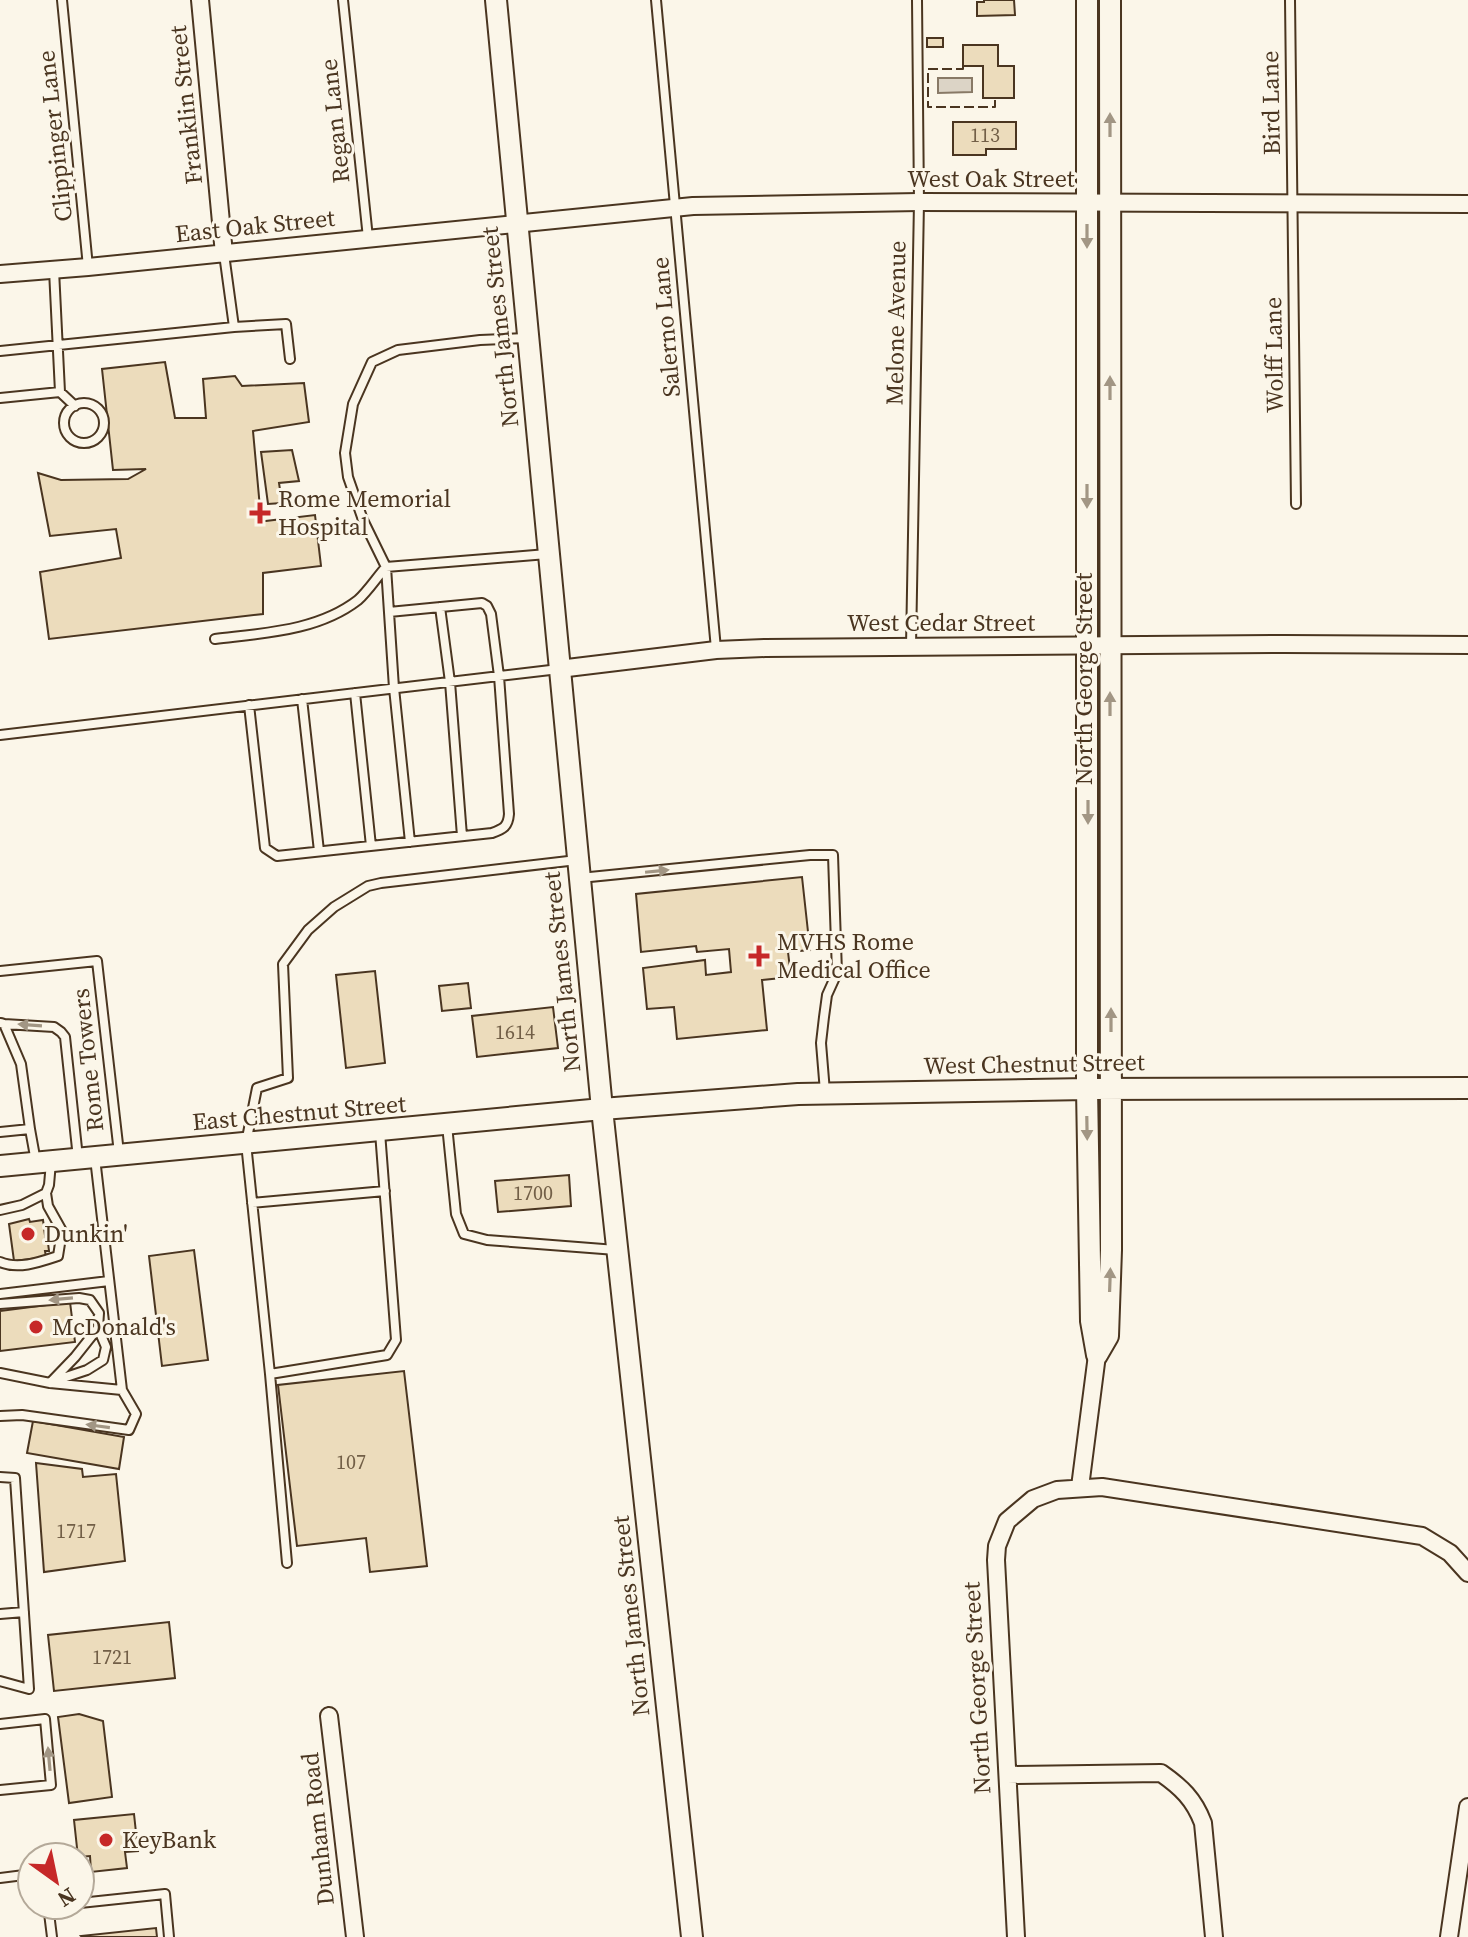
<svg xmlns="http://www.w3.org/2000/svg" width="1468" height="1937" font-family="'Source Serif 4',serif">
<rect width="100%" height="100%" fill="#fbf6e9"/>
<!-- water -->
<path fill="#dcd4c6" stroke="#887966" stroke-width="2" d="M938,78H972V92L938,93Z"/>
<!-- building -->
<path fill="#ecdcbc" stroke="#4a3520" stroke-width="2" d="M984,0H1014L1015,15L977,16V2H984Z
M927,38H943V47H927Z
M963,45H998V66H1014V98H983V66H963Z
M953,122H1016V149H986V155H953Z
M165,362L175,418H206L203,379L235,376L242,386L304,383L309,422L253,431L260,508L257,522L315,515L321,566L263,573V614L49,639L40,572L121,558L116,529L50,536L38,473L61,480L128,479L146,469L113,470L102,369Z
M292,450L299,481L279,483L282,503L268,504L261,452Z
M802,877L810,950L788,952L791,977L762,980L767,1030L677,1039L674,1007L647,1009L643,968L705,960L706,975L731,972L729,949L697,952L696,946L641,952L636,894Z
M375,971L385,1063L346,1068L336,975Z
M468,983L471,1008L442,1011L439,986Z
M553,1007L558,1048L477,1057L472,1016Z
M569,1175L571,1206L498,1212L495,1181Z
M29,1219L30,1222L43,1220L46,1243H48L49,1251H45L46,1257L14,1261L9,1224Z
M194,1250L208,1360L162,1366L149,1256Z
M70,1302L75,1342L0,1351V1311Z
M404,1371L427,1566L370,1572L366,1538L297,1546L278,1385Z
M33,1421L124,1437L119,1469L27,1453Z
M36,1463L82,1469L83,1477L116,1474L125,1561L44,1572Z
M169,1622L175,1678L54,1691L48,1635Z
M79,1714L103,1721L112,1797L69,1803L58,1717Z
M134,1814L138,1851L125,1852L127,1868L91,1872L90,1856L78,1857L74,1820Z
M156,1928L157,1937H82L81,1936Z"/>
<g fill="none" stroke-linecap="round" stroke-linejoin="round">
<!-- service casing -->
<g stroke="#4a3520" stroke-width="12">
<path id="service" d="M62,0L88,267
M343,0L368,238
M656,0L716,649
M1290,0L1296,504
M224,254L234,327
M54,270L60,392L75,406
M0,351L234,327L286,324L290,359
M0,398L60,392
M64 423a20 20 0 1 1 40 0a20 20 0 1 1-40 0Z
M440,607L450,682L462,836
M215,639C264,633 318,631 358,600C368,591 377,577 386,567L547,554
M911,646L919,202L917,0
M355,693L371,846
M302,699L319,851
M249,705L265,848L277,856L492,833C503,829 508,827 509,814L499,676L491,614L487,606L482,603L389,612
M0,735L559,669
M410,842L394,688L386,567L363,520L348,477L345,453L353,404L372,362L398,350L480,340L526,338
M580,878L810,855H833L837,973L827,995L824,1017L821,1043L825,1092
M0,971L97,961L119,1153
M1,1023L4,1024L21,1064L30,1129L36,1162
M4,1024L54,1027L61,1032L65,1037L78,1158
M447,1125L456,1214L464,1234L487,1240L616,1250
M0,1132L30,1129
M380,1132L396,1340L387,1355L270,1374L246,1143L257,1088L288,1078L283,964L308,930L334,907L368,886L381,883L577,860
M252,1203L385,1191
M0,1210L22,1205L46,1193L49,1185L51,1162
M0,1262C18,1270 40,1262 58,1256L62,1231L48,1206L46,1193
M0,1294L109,1281
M0,1304L79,1298L90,1300L99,1313L98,1328L75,1357L50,1383
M0,1373L50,1383L122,1390
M270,1374L287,1563
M54,1381L87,1370L103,1360L106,1347L98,1328
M0,1416L22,1415L129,1430L136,1414L122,1390L95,1158
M0,1477L15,1478L29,1689L0,1681
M0,1614L24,1612
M0,1724L45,1719L51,1785L0,1790
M0,1878L32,1874
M80,1903L165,1894L169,1937
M48,1905L52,1937
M48,1907L63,1905"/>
</g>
<!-- minor casing -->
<g stroke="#4a3520" stroke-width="20">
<path id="minor" d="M200,0L224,254
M0,274L88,267L693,206L919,202L1468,204
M559,669L716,650L765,648L1285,644L1468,645
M1080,1487L1097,1355
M329,1716L355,1937
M1008,1775L1161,1773C1181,1787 1194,1799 1203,1823L1214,1937
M1016,1937L996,1560L997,1546L1007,1521L1033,1499L1057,1490L1102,1487L1422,1536L1450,1553L1468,1573
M1449,1937L1468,1807"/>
</g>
<!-- tertiary casing -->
<g stroke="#4a3520" stroke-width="24">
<path id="tertiary" d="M496,0L602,1109L692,1937
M1087,0V1089L1091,1321L1097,1355
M0,1166L602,1109L798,1094L1087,1089L1468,1088
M1097,1355L1108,1336L1111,1250L1110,0"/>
</g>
<!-- service -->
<use href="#service" stroke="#fbf6e9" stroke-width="8"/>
<!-- minor -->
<use href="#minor" stroke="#fbf6e9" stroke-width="16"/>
<!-- tertiary -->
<use href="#tertiary" stroke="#fbf6e9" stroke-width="20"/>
<!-- fence -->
<path stroke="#4a3520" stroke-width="2" stroke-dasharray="10 4" stroke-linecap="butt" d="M963,66V69H928V107H995V97"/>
</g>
<!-- one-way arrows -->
<defs><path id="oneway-solid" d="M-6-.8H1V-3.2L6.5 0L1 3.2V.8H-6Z" transform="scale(2)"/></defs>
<g fill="#a29684">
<use href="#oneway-solid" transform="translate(1110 125) rotate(-90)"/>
<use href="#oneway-solid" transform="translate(1087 236) rotate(90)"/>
<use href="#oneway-solid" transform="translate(1110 388) rotate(-90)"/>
<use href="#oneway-solid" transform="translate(1087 496) rotate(90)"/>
<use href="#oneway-solid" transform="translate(1110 704) rotate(-90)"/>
<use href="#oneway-solid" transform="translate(1088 812) rotate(90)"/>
<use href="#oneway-solid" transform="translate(657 871) rotate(-6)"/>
<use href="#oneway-solid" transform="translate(1111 1020) rotate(-90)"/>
<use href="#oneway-solid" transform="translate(30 1025) rotate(-176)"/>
<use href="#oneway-solid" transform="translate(1087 1128) rotate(89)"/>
<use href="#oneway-solid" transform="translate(1110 1280) rotate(-88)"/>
<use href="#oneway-solid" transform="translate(61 1299) rotate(175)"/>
<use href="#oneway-solid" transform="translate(98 1426) rotate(-172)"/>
<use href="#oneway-solid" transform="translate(49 1759) rotate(-95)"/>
</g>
<!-- markers -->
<g fill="#c62828" stroke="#fbf6e9" stroke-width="3">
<path d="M256 501h8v8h8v8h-8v8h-8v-8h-8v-8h8z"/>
<path d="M755 944h8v8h8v8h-8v8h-8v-8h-8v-8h8z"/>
<circle cx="28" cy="1234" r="8"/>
<circle cx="36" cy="1327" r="8"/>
<circle cx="106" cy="1840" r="8"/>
</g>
<g text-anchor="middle" stroke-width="6" stroke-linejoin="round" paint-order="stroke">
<!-- number labels -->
<g font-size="20" fill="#725f47">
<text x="985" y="142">113</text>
<text x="515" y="1039">1614</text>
<text x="533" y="1200">1700</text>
<text x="351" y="1469">107</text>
<text x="76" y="1538">1717</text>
<text x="112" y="1664">1721</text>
</g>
<!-- street labels -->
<g font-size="24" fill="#4a3520" stroke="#fbf6e9">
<text transform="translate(1271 103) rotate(-91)" y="8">Bird Lane</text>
<text transform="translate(186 105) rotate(-96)" y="8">Franklin Street</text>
<text transform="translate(335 121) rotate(-96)" y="8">Regan Lane</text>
<text transform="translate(55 136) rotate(-96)" y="8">Clippinger Lane</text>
<text x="991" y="187">West Oak Street</text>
<text transform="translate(255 226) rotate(-6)" y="8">East Oak Street</text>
<text transform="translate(896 323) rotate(-89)" y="8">Melone Avenue</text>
<text transform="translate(500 327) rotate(-96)" y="8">North James Street</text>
<text transform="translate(666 327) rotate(-95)" y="8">Salerno Lane</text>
<text transform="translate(1274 355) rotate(-91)" y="8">Wolff Lane</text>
<text x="941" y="631">West Cedar Street</text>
<text transform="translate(1084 679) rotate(-90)" y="8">North George Street</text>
<text transform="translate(562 972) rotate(-96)" y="8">North James Street</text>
<text transform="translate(88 1060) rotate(-96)" y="8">Rome Towers</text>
<text transform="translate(1034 1064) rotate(-1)" y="8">West Chestnut Street</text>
<text transform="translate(299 1113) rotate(-5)" y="8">East Chestnut Street</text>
<text transform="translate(631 1616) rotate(-96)" y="8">North James Street</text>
<text transform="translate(977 1688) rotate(-93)" y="8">North George Street</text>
<text transform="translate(318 1829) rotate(-96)" y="8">Dunham Road</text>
</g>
<!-- poi labels -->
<g font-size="24" fill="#4a3520" stroke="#fbf6e9" text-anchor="start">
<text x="278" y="507">Rome Memorial<tspan x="278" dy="28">Hospital</tspan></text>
<text x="777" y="950">MVHS Rome<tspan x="777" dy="28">Medical Office</tspan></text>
<text x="44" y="1242">Dunkin'</text>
<text x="52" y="1335">McDonald's</text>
<text x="122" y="1848">KeyBank</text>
</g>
</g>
<!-- north arrow -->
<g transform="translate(56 1881) rotate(147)"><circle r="38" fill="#fbf6e9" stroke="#b4a999" stroke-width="2"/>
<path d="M0-6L14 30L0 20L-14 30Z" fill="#c62828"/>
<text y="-12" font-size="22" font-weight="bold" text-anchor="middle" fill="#4a3520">N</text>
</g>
</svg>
